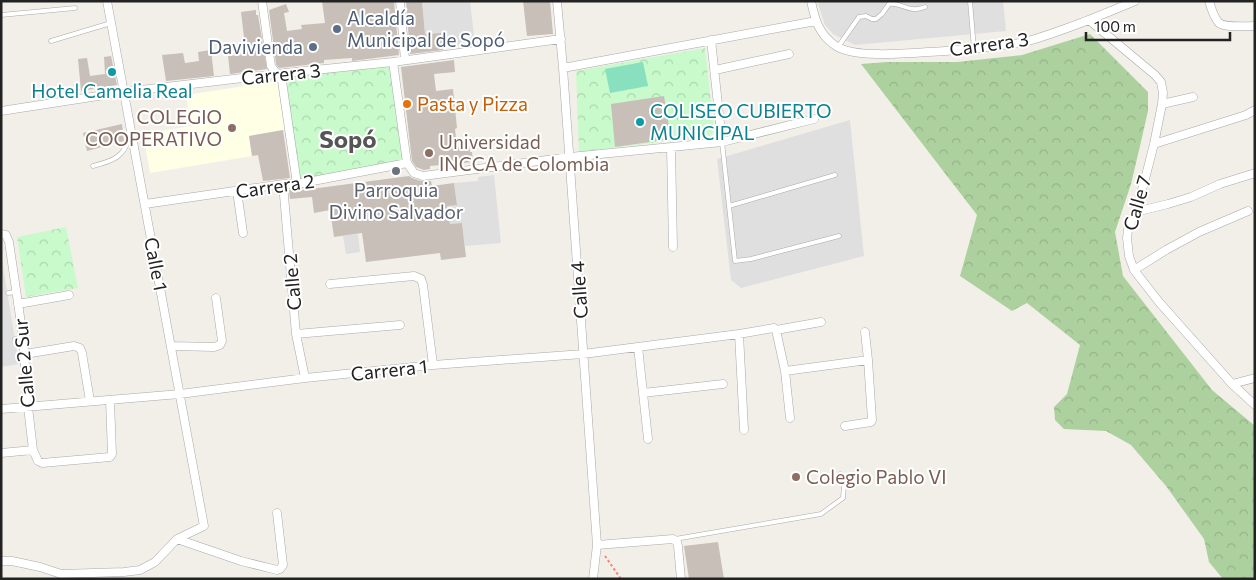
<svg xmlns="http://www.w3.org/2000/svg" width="1256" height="580" font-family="Commissioner,sans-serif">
<defs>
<pattern id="forest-crowns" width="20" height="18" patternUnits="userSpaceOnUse" patternTransform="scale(1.25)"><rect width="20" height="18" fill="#add19e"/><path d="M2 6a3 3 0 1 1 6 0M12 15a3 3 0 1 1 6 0" fill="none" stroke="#95b388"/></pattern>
<pattern id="park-crowns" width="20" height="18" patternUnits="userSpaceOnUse" patternTransform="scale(1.25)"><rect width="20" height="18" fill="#c8facc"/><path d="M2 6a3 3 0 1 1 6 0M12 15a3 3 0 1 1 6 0" fill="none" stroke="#acd6af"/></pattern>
</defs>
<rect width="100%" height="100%" fill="#f2efe9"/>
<!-- residential -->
<path fill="#e0dfdf" d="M422,1H470L475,44L442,47L441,33L425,34Z
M820,1H1003L1006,31L855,45L833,34L825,25L818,4Z
M850,120L864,256L741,288L731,280L717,159Z
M494,175L501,243L465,246L462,223L450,224L447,206L457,204L454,183L478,181V177Z
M358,234L360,252L346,254L343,236Z
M1,255L19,364L1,367Z"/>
<!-- education -->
<path fill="#ffffe5" d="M277,81L285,130L249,136L252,156L150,173L143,134L191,126L186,95Z"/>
<!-- forest -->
<path fill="url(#forest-crowns)" d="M1090,34L1148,92V111L1140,146L1131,184L1115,232L1123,276L1212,390L1255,426V579H1223L1209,562L1204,539L1166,486L1131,445L1106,431L1064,429L1055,420L1054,407L1067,394L1080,345L1027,303L1012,311L960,276L977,215L861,64L887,62H957L1022,55Z"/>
<!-- park -->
<path fill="url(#park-crowns)" d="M705,48L714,130L710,136L579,152L576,71Z
M393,62L407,163L297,184L282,81L276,74Z
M66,227L78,288L26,297L17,237Z"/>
<!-- pitch -->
<path fill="#88e0be" d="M643,62L648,86L610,93L605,69Z"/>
<!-- building -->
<path fill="#c7bfb8" d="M322,1H394L399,55L352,61V58L324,60V63L279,68L276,64L269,10L286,4L289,12L284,13L287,31L302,29L301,25L325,23Z
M406,1H422L425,34L441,33L443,50L410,54Z
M523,1H550L553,34L527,36Z
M256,10V15H258L267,69L230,74L228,56L246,54L241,12Z
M211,50L214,76L166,81L162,55L183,53L185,63L199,61L198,52Z
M111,56L117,85L81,91L78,59L87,58L90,76L105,74L104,57Z
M454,60L455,72L434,74L436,91L453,89L457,128L455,129L457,147L469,146L470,152H472L473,162L430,166V169L424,170L416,167L412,161L401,67Z
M664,96L671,139L615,147L611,104Z
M122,124L124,141L87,151L83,133Z
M283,130L290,178L263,181L258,155L252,156L249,136Z
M409,176L412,178L421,181H431L432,186L454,183L457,205L447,206L450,224L462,223L466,257L441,260L440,253L366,262L362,233L334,237L330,210L314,213L312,197L290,199L289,190H295V191L311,189Z
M718,542L724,579H689L684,546Z"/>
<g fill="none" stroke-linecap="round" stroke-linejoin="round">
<!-- lane casing -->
<g stroke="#a9a9a9" stroke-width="5">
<path id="lane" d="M970,1L974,49
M1,15L75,8
M51,41L111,23
M838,47L859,17L866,16L872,19H876L882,14L889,4C903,2 908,14 925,7
M722,142L735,261L751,259L839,236
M93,166C113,161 125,157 130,135
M729,206L835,175
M8,293L16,292
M15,339L23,337
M675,539L821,514L843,498L844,485L840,474"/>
</g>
<!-- street casing -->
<g stroke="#a9a9a9" stroke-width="9">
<path id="street" d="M262,1L271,66L282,81L297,184
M400,1L405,60
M557,1L563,68L597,545L593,579
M811,1C815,20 819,35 836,46C857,60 920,52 945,51C964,50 983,48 1002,45C1009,44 1017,44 1025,42C1063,31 1099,16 1135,1
M1209,1C1211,8 1214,18 1219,23C1226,28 1246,26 1255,26
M1089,20L1155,75L1161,82L1163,93L1162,104L1154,144L1144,183L1135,212L1128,230L1127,238L1129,256L1134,270L1159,302L1232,384L1255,405
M711,40L722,142
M393,62L407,163
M563,68L816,21
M715,70L789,54
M1162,104L1193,97
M1,111L124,92L276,74L393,62L561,39
M1154,144L1246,115L1255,110
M671,147L673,247
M283,184L296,334L305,378
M237,191L243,233
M145,204L283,184H297L407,163L414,173L423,176L570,157L722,142L814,119
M1135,212L1168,204L1191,197L1220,184L1255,173
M1,234L6,235L9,242L23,337L28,407L33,450L38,461L42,463L110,457L112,454L110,400
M1134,270L1166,250L1199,232L1248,211
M330,284L414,276L421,279L423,285L433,365
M18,304L69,295
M776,330L785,371L790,418
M296,334L400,325
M739,334L744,430
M171,346L214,347L220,345L222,341L216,298
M638,347L648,439
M25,354L74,346L80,348L82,353L90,401
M785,371L868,360
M1232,384L1255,378
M643,393L723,384
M1,409L180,394L305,378L433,365L583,354L739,334L774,328L776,330L821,322
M845,426L871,422L872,420L868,360L865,332
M1,453L33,450
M177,539L241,561L277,570L280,569L283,565L277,513
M597,545L673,539L677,542L678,546L681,579
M1,561H12L40,567L61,574L124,572L140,570L155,562L177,539L204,526L107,1"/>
</g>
<!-- path -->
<path stroke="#fa8072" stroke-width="2" stroke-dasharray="2.5 2.5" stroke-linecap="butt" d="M605,556L621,579"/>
<!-- lane -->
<use href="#lane" stroke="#fff" stroke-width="4"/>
<!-- street -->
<use href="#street" stroke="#fff" stroke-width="8"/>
</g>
<!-- markers -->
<g fill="#5c6f8a" stroke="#fff" stroke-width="2">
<circle cx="337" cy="29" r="5"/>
<circle cx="313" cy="47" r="5"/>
</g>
<g fill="#0f9aa8" stroke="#fff" stroke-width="2">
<circle cx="112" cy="72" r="5"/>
<circle cx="640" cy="122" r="5"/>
</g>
<circle fill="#e8710a" stroke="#fff" stroke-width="2" cx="407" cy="104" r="5"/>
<g fill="#8d6e63" stroke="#fff" stroke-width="2">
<circle cx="232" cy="128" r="5"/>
<circle cx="429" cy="153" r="5"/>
<circle cx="796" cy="477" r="5"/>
</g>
<circle fill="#6b7280" stroke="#fff" stroke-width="2" cx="396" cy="171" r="5"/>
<g text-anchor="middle" stroke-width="4" stroke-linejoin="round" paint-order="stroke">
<!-- service labels -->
<g font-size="19" fill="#4e5e75" stroke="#fff" text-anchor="start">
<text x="347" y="25">Alcaldía<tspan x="347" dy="22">Municipal de Sopó</tspan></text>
<text x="303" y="54" text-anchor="end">Davivienda</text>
</g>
<!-- street labels -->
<g font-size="19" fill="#222" stroke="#fff">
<text transform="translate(989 44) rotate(-8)" y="7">Carrera 3</text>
<text transform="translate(281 74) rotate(-6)" y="7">Carrera 3</text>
<text transform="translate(275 186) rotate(-8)" y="7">Carrera 2</text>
<text transform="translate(1137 203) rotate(-74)" y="7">Calle 7</text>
<text transform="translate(156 264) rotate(79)" y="7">Calle 1</text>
<text transform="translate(292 282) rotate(-95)" y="7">Calle 2</text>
<text transform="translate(579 290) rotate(-94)" y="7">Calle 4</text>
<text transform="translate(24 363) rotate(-95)" y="7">Calle 2 Sur</text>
<text transform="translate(389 370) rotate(-6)" y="7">Carrera 1</text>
</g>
<!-- culture labels -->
<g font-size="19" fill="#0d838f" stroke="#fff">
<text x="112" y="98">Hotel Camelia Real</text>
<text x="650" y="118" text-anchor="start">COLISEO CUBIERTO<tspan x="650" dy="22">MUNICIPAL</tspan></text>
</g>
<!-- food labels -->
<g font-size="19" fill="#c56008" stroke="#fff" text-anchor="start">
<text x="417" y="111">Pasta y Pizza</text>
</g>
<!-- education labels -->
<g font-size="19" fill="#785e54" stroke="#fff" text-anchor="start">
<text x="222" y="124" text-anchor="end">COLEGIO<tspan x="222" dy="22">COOPERATIVO</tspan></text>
<text x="439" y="149">Universidad<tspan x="439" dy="22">INCCA de Colombia</tspan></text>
<text x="806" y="484">Colegio Pablo VI</text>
</g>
<!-- worship labels -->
<g font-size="19" fill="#5b616d" stroke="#fff">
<text x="396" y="197">Parroquia<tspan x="396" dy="22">Divino Salvador</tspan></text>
</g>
<!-- district labels -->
<g font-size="24" font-weight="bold" fill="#555" stroke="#fff">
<text x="348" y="148">Sopó</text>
</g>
</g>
<!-- border -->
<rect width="1256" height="580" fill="none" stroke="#222222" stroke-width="5"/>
<!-- scale -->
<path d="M1086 32v8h144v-8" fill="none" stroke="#222222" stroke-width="2.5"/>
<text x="1094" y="32" font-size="15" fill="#222222" stroke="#ffffff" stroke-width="4" paint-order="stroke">100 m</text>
</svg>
